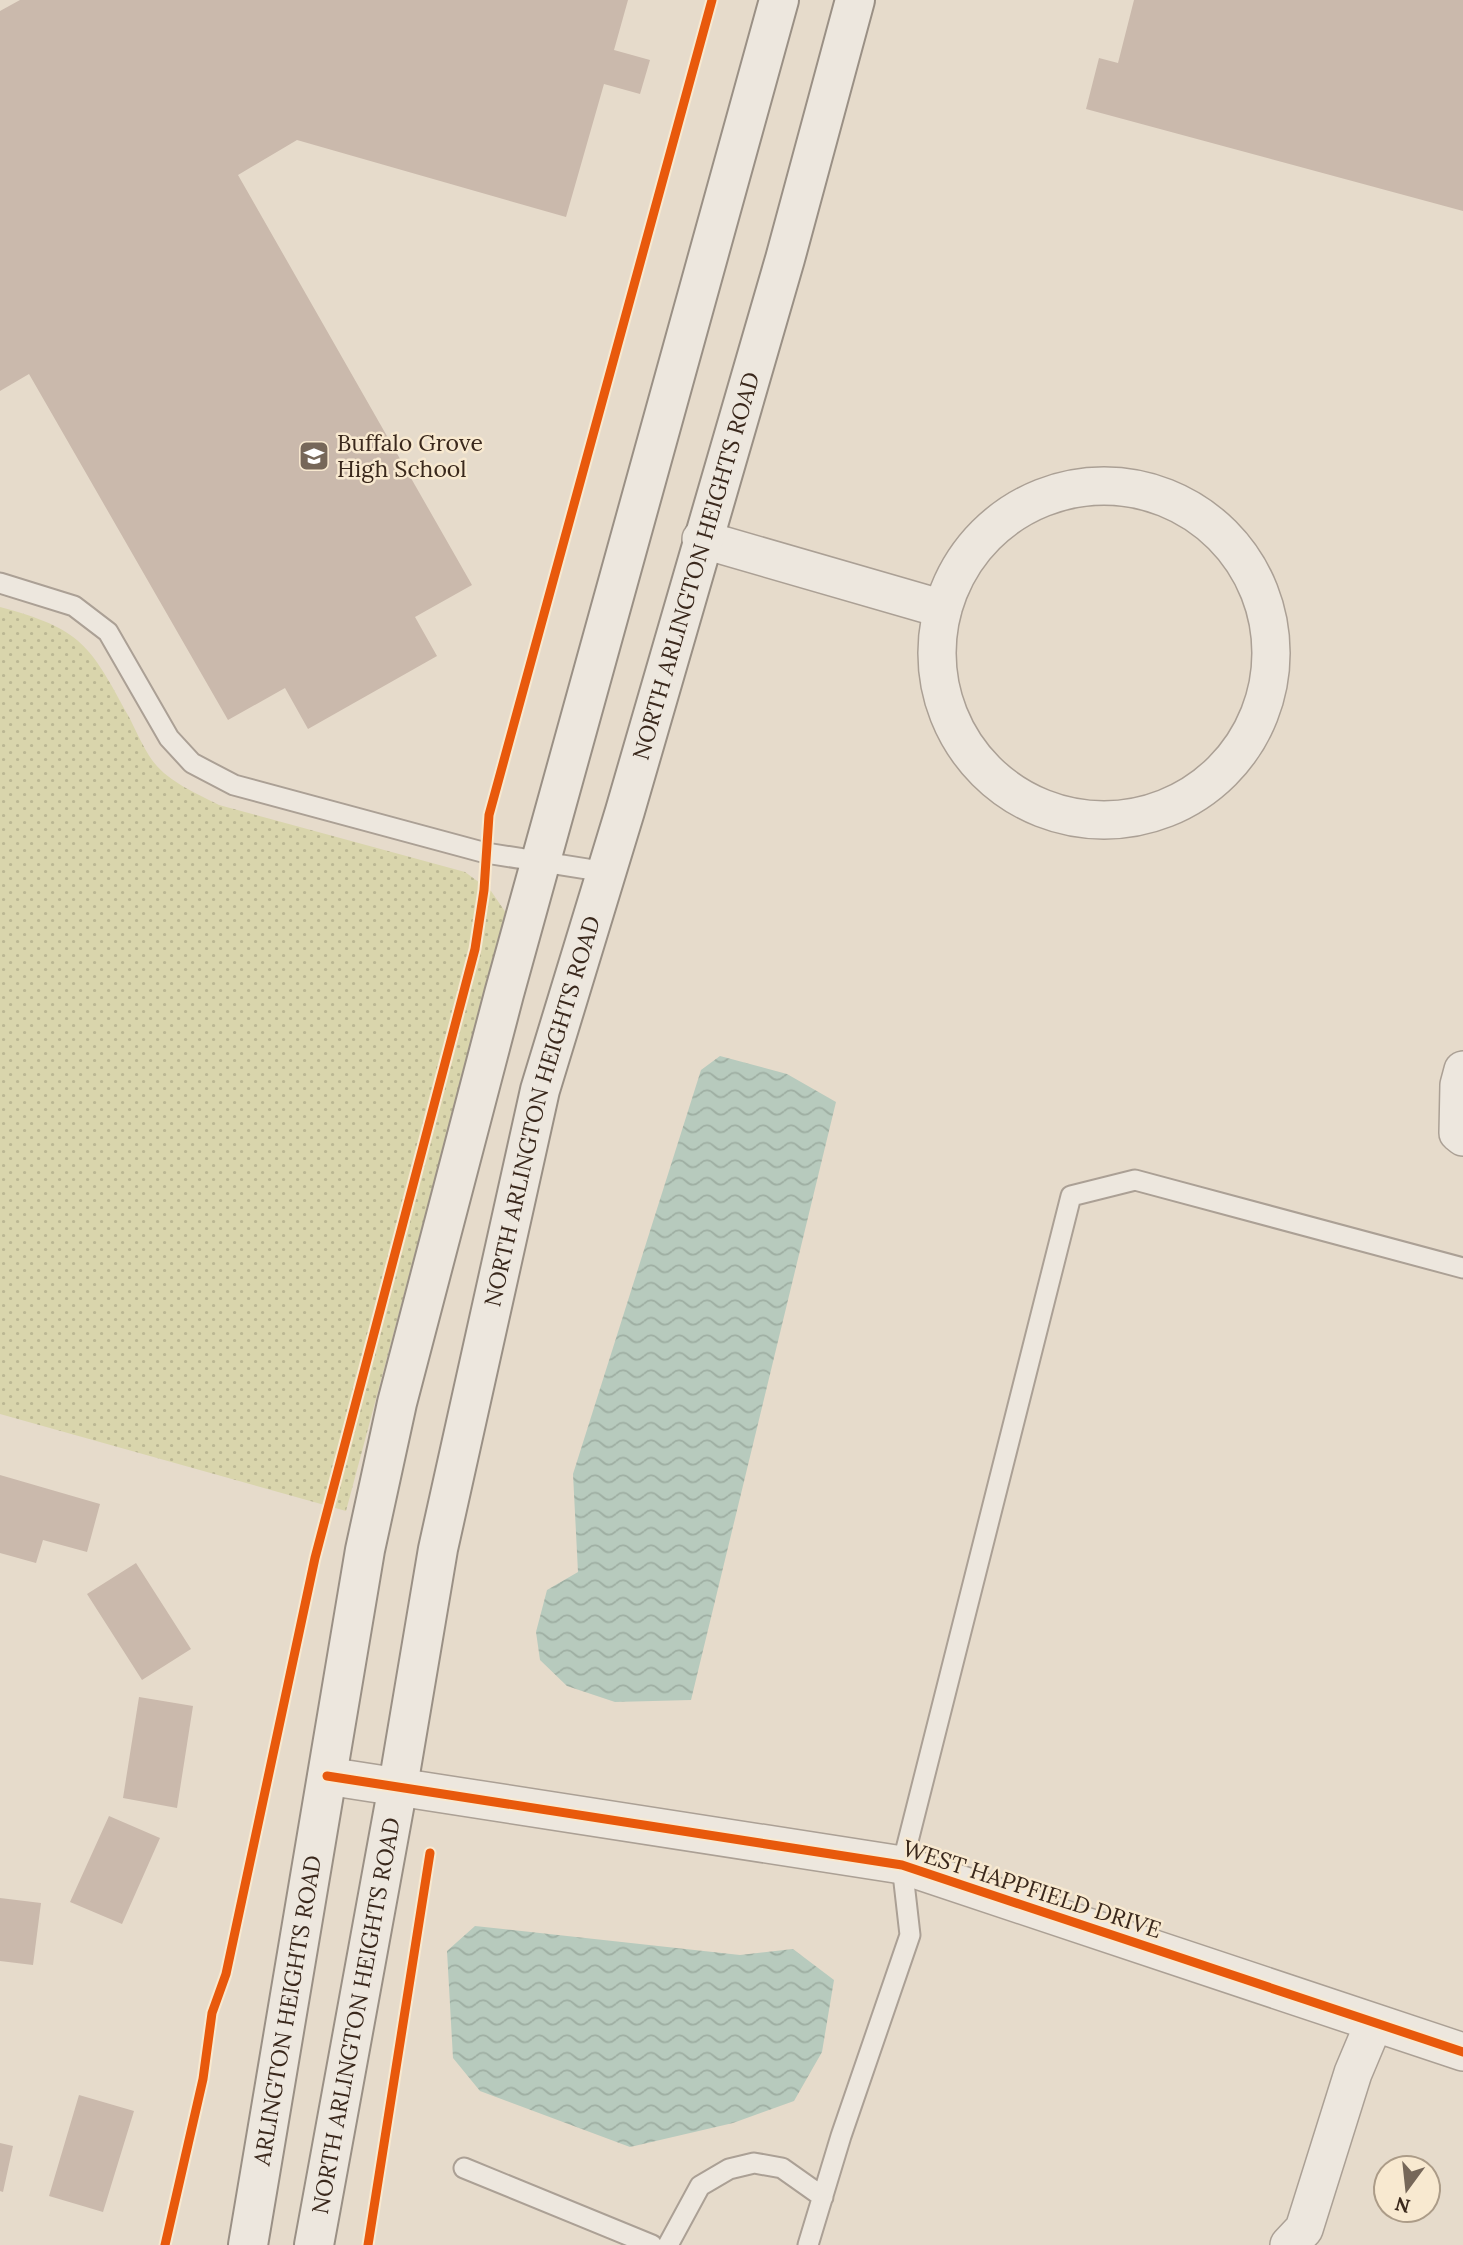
<svg xmlns="http://www.w3.org/2000/svg" width="1463" height="2245" font-family="Lora,serif">
<defs>
<pattern id="park-dots" width="8" height="8" patternUnits="userSpaceOnUse" patternTransform="scale(1.75)"><rect width="8" height="8" fill="#d9d5ac"/><path d="M2 2h.1M6 6h.1" fill="none" stroke="#bbb793" stroke-width="1.8" stroke-linecap="round"/></pattern>
<pattern id="water-waves" width="16" height="10" patternUnits="userSpaceOnUse" patternTransform="scale(1.75)"><rect width="16" height="10" fill="#b7cabd"/><path d="M0 5q4-4 8 0t8 0" fill="none" stroke="#9eaea2"/></pattern>
</defs>
<rect width="100%" height="100%" fill="#e6dbcb"/>
<!-- park -->
<path fill="url(#park-dots)" d="M0,607C82,629 90,645 129,717C136,731 143,747 152,760C168,782 196,793 219,805L465,872L491,891L506,913L346,1511L0,1414Z"/>
<!-- water -->
<path fill="url(#water-waves)" d="M720,1056L787,1074L836,1102L691,1700L615,1702L567,1686L540,1660L536,1632L547,1590L578,1572L573,1474L701,1070Z
M475,1926L740,1955L793,1949L834,1980L822,2052L794,2101L733,2123L630,2147L480,2091L453,2058L447,1951Z"/>
<!-- building -->
<path fill="#cab9ac" d="M20,0H628L614,50L650,60L640,94L604,84L566,217L297,140L238,175L472,585L415,617L437,656L308,729L285,688L228,720L29,374L0,391V11Z
M1134,0H1463V211L1086,109L1099,58L1118,63Z
M0,1475L100,1504L87,1552L43,1540L36,1563L0,1553Z
M136,1563L191,1649L142,1680L87,1594Z
M139,1697L193,1706L177,1808L123,1798Z
M109,1816L160,1838L122,1924L70,1902Z
M0,1898L41,1903L33,1965L0,1961Z
M79,2095L134,2111L103,2212L49,2196Z
M0,2143L13,2146L3,2192L0,2191Z"/>
<g fill="none" stroke-linecap="round" stroke-linejoin="round">
<!-- service casing -->
<g stroke="#aba095" stroke-width="23">
<path id="service" d="M0,583L74,606L108,632L169,738L192,763L234,785L486,853L606,872
M464,2168L652,2245
M668,2245L700,2186L729,2169L754,2163L782,2168L823,2197
M808,2245L841,2136L910,1935L902,1865L1071,1196L1135,1180L1463,1268"/>
</g>
<!-- minor casing -->
<g stroke="#aba095" stroke-width="40">
<path id="minor" d="M937 653a167 167 0 1 1 334 0a167 167 0 1 1-334 0Z
M701,539L943,609
M1463,1070L1459,1085L1458,1133L1463,1137
M327,1776L902,1865L1463,2052
M1289,2245L1304,2229L1353,2073L1374,2023"/>
</g>
<!-- secondary casing -->
<g stroke="#9a9085" stroke-width="42">
<g id="secondary">
<path id="s1" d="M248,2245L365,1550L397,1403L504,994L779,0"/>
<path id="s2" d="M314,2245L398,1786L438,1549L540,1090L625,811L785,259L855,0"/>
</g>
</g>
<!-- service -->
<use href="#service" stroke="#ede7de" stroke-width="19"/>
<!-- minor -->
<use href="#minor" stroke="#ede7de" stroke-width="37"/>
<!-- secondary -->
<use href="#secondary" stroke="#ede7de" stroke-width="38"/>
<!-- cycleway casing -->
<g stroke="#f8e9d0" stroke-width="13">
<path id="cycleway" d="M327,1776L902,1865L1463,2052
M165,2245L203,2079L212,2013L226,1974L315,1558L475,949L484,890L489,815L712,0
M368,2245L430,1853"/>
</g>
<!-- cycleway -->
<use href="#cycleway" stroke="#e8590c" stroke-width="9"/>
</g>
<!-- icons -->
<defs>
<g id="school-square" transform="scale(1.575)"><rect x="-9" y="-9" width="18" height="18" rx="4" fill="#766759" stroke="#f8e9d0"/><path d="M0-5L7-2L0 1L-7-2ZM-4 1L0 2.5L4 1V4Q0 6-4 4Z" fill="#fff"/></g>
</defs>
<g fill-rule="evenodd">
<use href="#school-square" x="314" y="456"/>
</g>
<g text-anchor="middle" stroke-width="5" stroke-linejoin="round" paint-order="stroke">
<!-- poi labels -->
<g font-size="23" fill="#3a281c" stroke="#f8e9d0" text-anchor="start">
<text x="337" y="451">Buffalo Grove<tspan x="337" dy="26">High School</tspan></text>
</g>
<!-- street labels -->
<g font-size="23" fill="#3a281c" stroke="#f8e9d0">
<text dy="8" stroke="none"><textPath href="#s2" startOffset="1724">NORTH ARLINGTON HEIGHTS ROAD</textPath></text>
<text dy="8" stroke="none"><textPath href="#s2" startOffset="1157">NORTH ARLINGTON HEIGHTS ROAD</textPath></text>
<text transform="translate(1032 1889) rotate(18)" y="8">WEST HAPPFIELD DRIVE</text>
<text dy="8" stroke="none"><textPath href="#s1" startOffset="238">ARLINGTON HEIGHTS ROAD</textPath></text>
<text dy="8" stroke="none"><textPath href="#s2" startOffset="233">NORTH ARLINGTON HEIGHTS ROAD</textPath></text>
</g>
</g>
<!-- north arrow -->
<g transform="translate(1407 2189) rotate(195)"><circle r="33" fill="#f8e9d0" stroke="#ac9c88" stroke-width="2"/>
<path d="M0-5L12 26L0 18L-12 26Z" fill="#766759"/>
<text y="-10" font-size="19" font-weight="bold" text-anchor="middle" fill="#3a281c">N</text>
</g>
</svg>
